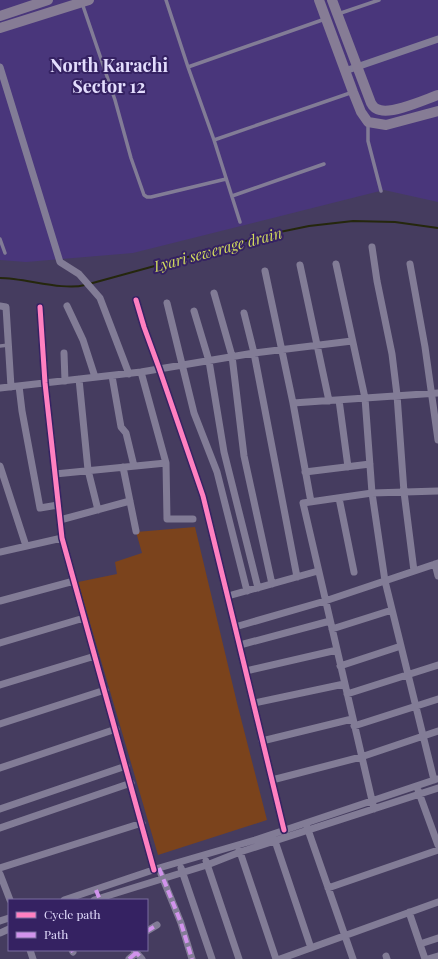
<svg xmlns="http://www.w3.org/2000/svg" width="438" height="959" font-family="'Playfair Display',serif">
<rect width="100%" height="100%" fill="#453c5f"/>
<!-- built -->
<path fill="#49367b" d="M0,0H438V202L384,190L133,253L26,262L0,260Z"/>
<!-- green -->
<path fill="#7b431c" d="M195,527L237,703L267,820L158,855L78,582L117,574L115,562L142,553L136,532Z"/>
<g fill="none" stroke-linecap="round" stroke-linejoin="round">
<!-- stream -->
<path stroke="#25270d" stroke-width="2" d="M0,278C25,278 63,291 85,285
M89,284L275,233L309,226L353,221L395,222L438,228"/>
<!-- lane -->
<path stroke="#827c96" stroke-width="3.5" d="M166,0L188,67L214,140L240,222
M82,3L115,100L131,158L144,195L147,197H151L226,179
M338,14L379,0
M188,67L325,19
M368,123V141L381,191
M214,140L353,92
M232,196L324,164
M0,239L5,253
M0,346L9,345"/>
<!-- street -->
<path stroke="#827c96" stroke-width="7" d="M0,67L60,262L79,274L100,298L129,374
M345,71L438,39
M372,247L377,281L392,354L397,395L404,492L414,571
M336,264L365,398L372,493L385,581L434,780
M410,264L425,347L438,440
M300,265L329,401
M265,271L293,403L311,502
M214,293L232,356L244,456L272,584
M136,300L144,327L159,368L203,496L235,627L284,830
M167,303L194,413L217,472L247,591
M0,306L6,307L11,387
M67,306L83,340L95,377
M40,307L45,383L62,538L154,870
M194,311L209,361L224,452L258,588
M244,313L254,353L297,577
M64,353L65,381
M141,372L166,463L167,519H193
M112,376L121,427L126,433L134,466
M79,379L88,470L98,510
M19,386L22,411L40,508L58,505
M0,388L141,372L254,353L352,341
M339,400L348,467
M293,403L438,393
M0,466L26,546
M123,467L136,531
M305,472L370,464
M55,474L166,463
M339,498L354,572
M60,520L130,501
M0,552L62,538
M435,564L438,576
M228,596L318,571
M0,601L74,581
M235,627L325,601L438,563
M332,629L392,610
M0,643L84,618
M240,645L330,621
M340,666L401,646
M246,671L337,650
M0,685L95,656
M347,694L438,665
M254,703L344,684
M0,724L105,690
M354,726L438,699
M262,741L352,719
M0,768L116,729
M272,780L361,757L438,731
M418,790L438,845
M0,809L126,766
M374,809L303,503L372,493L438,491
M307,827L353,959
M0,828L131,783
M274,838L311,948
M239,849L276,959
M206,861L239,959
M0,868L142,823
M181,868L212,959
M0,874L10,900
M161,874L181,923L192,959
M328,888L438,850
M64,900L159,868L255,840L437,779
M94,900L207,865L240,852L438,788
M409,912L425,959
M0,921L9,918
M147,931L157,925
M0,933L9,929
M420,944L438,938
M30,950L33,959
M72,950L73,952
M134,950L142,959
M386,956L387,959
M129,959L136,953
M280,959L438,902
M428,959L438,956"/>
<!-- secondary -->
<path stroke="#867c95" stroke-width="10" d="M319,0L353,92L361,112L368,122L386,125L438,111
M332,0L371,103C373,107 375,109 380,110C393,114 424,100 438,95
M0,16L48,0
M0,28L89,0"/>
<!-- quiet -->
<path stroke="#d193ec" stroke-width="4" stroke-dasharray="8 4" stroke-linecap="butt" d="M159,868L181,923L192,959
M96,890L100,900
M147,931L157,925
M72,950L73,952
M134,950L142,959
M129,959L136,953"/>
<!-- cycleway casing -->
<g stroke="#352262" stroke-width="8">
<path id="cycleway" d="M136,300L144,327L159,368L203,496L235,627L284,830
M40,307L45,383L62,538L154,870"/>
</g>
<!-- cycleway -->
<use href="#cycleway" stroke="#ff80c0" stroke-width="5"/>
</g>
<g text-anchor="middle" stroke-width="4" stroke-linejoin="round" paint-order="stroke">
<!-- water labels -->
<g font-size="15" font-style="italic" fill="#d3dd5d" stroke="#352262">
<text transform="translate(218 250) rotate(-15)" y="5">Lyari sewerage drain</text>
</g>
<!-- district labels -->
<g font-size="18" font-weight="bold" fill="#e3ddfd" stroke="#352262">
<text x="109" y="72">North Karachi<tspan x="109" dy="21">Sector 12</tspan></text>
</g>
</g>
<!-- legend -->
<rect x="8" y="899" width="140" height="52" fill="#352262" stroke="#7b6da0"/>
<rect x="16" y="912" width="20" height="6" fill="#ff80c0" stroke="#7b6da0"/>
<text x="44" y="919" font-size="12" fill="#e3ddfd">Cycle path</text>
<rect x="16" y="932" width="20" height="6" fill="#d193ec" stroke="#7b6da0"/>
<text x="44" y="939" font-size="12" fill="#e3ddfd">Path</text>
</svg>
